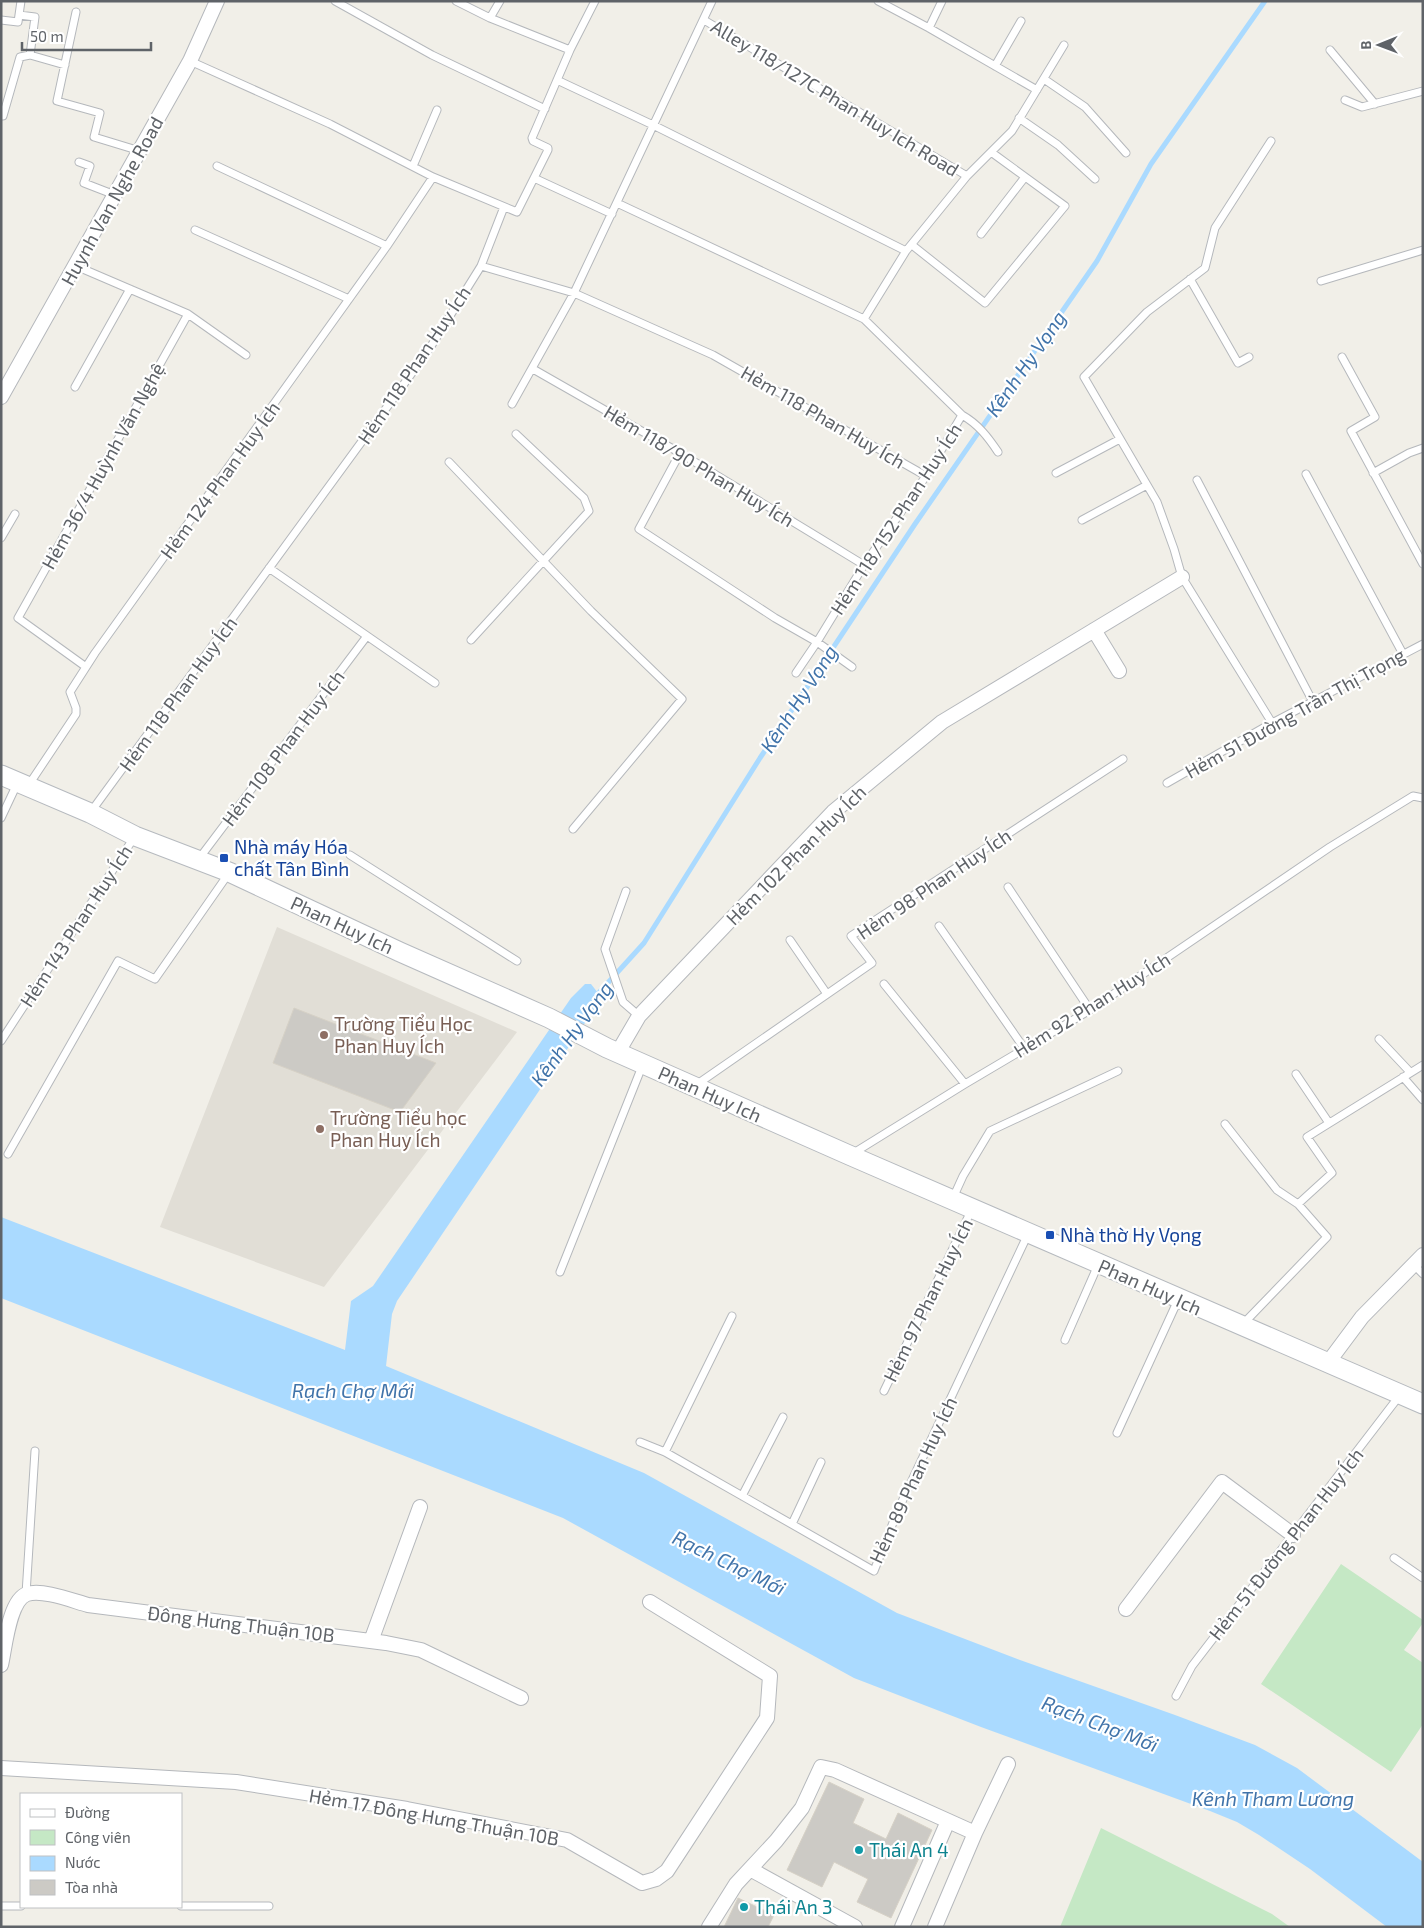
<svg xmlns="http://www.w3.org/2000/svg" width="1424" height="1928" font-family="'Exo 2',sans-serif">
<rect width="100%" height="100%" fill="#f1efe8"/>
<!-- education -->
<path fill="#e1ded6" d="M277,927L517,1032L324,1287L160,1227Z"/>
<!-- green -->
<path fill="#c5e8c5" d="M1341,1564L1423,1620V1623L1404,1650L1423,1663V1724L1391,1772L1261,1684Z
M1101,1828L1272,1914L1290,1927H1060Z"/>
<!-- water -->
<path fill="#aadaff" d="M585,984H591L598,993L595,1008L397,1301L392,1314L386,1366L644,1473L897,1613L1020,1660L1175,1715L1255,1745L1297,1768L1423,1862V1927H1387L1310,1869L1259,1835L1237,1822L1210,1811L981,1727L854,1678L563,1518L1,1298V1217L345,1350L351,1301L373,1286L571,998Z"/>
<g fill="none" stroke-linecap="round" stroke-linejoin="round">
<!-- stream -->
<path stroke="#aadaff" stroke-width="5" d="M595,997L644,943L760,758L915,524L1097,261L1151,164L1265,1"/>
</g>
<!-- building -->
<path fill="#cccac5" stroke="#d6d1c6" d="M294,1008L436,1063L400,1112L273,1063Z
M829,1782L864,1799L853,1823L886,1839L898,1813L932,1830L891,1918L857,1902L868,1879L834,1862L822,1887L787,1870Z
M738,1898L774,1915L768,1927H724Z"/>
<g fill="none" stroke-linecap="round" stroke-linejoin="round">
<!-- lane casing -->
<g stroke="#b5b8bc" stroke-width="9">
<path id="lane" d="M335,1L432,55L545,109
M878,1L929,28L1037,90
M76,12L57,101L100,113L94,137L140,151
M490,18L500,1
M1,20L18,22L19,15
M704,20L967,176
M929,28L942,1
M570,50L595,1
M1330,50L1375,104
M30,55L65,65
M190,61L330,124L433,177L517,212L548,150V148L533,141L532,138L570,50L490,18L456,1
M995,66L1021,21
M1044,79L1085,107L1126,153
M557,80L653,125L906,251
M1345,100L1362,107L1423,91
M1,116H3L20,57L30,55L35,17L19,15L21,1
M1019,118L1058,145L1095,179
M1271,141L1215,228L1205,268L1147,312L1084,377L1157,502L1174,549L1182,577L1272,723
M79,162L90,166L84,183L115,195
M217,166L387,246
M413,166L437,110
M534,178L612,214
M617,203L864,319L962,415C978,424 988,437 998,452
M195,230L349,299
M981,234L1025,177
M912,245L985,303L1065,206L991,152
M76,266L188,314L246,355
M481,266L504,207
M1190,279L1238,363L1249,357
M1321,281L1423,250
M864,319L906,251L967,176L1012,131L1064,45
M1342,357L1375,417L1351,431L1423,564
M533,369L680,453L864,565
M75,387L130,289
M512,404L574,293L712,1
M680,453L639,529L775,618L817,642L852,667
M449,462L591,611L682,699L573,829
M1056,473L1120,439
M1373,473L1409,453L1423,448
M1306,474L1403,654
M1197,480L1313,702
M1082,520L1147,485
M1,538L15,514
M269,568L435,683
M471,640L589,511L584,498L516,434
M86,667L18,618L188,314
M796,673L817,642L864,565L926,476L962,415
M1167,783L1272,723L1423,644
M28,786L76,714V708L70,692L95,653L387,246L433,177
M90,813L428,351L481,266L574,293L713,355L926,476
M1,818L17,784
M350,855L517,961
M198,860L367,636
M1008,887L1090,1010
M626,891L605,949L623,1002L639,1016
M939,926L1024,1048
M790,940L827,994
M884,984L965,1084
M1379,1039L1410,1072
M1,1041L135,836
M1296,1074L1329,1123
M1403,1077L1423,1100
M696,1085L872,963L851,936L1123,759
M1225,1124L1277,1190L1298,1204L1327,1237L1243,1324
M8,1154L118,961L155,979L229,873
M852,1154L965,1084L1090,1010L1330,847L1413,796L1423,798
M953,1198L963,1176L990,1131L1118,1071
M1298,1204L1332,1173L1307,1137L1423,1065
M1414,1265L1423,1274
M560,1272L643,1064
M1065,1340L1098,1265
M884,1391L972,1209
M1117,1433L1178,1300
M640,1442L665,1452L874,1571L898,1510L1028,1234
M665,1452L732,1316
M742,1496L783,1417
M792,1524L821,1462
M1394,1558L1423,1578
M26,1594L35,1451
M1176,1696L1192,1666L1400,1395
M1,1906H21
M181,1906H269"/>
</g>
<!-- street casing -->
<g stroke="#b5b8bc" stroke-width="16">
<path id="street" d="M1,397L190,61L217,1
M1094,630L1119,671
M618,1052L639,1016L833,812L942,722L1182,577
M1327,1364L1362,1317L1423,1255
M1126,1609L1222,1482L1293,1535
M371,1641L420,1507
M1,1665C5,1648 9,1600 27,1594C43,1589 73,1601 88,1605L386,1643L421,1650L521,1698
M1,1768L236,1782L407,1809L567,1840L642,1883L656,1879L667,1871L767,1718L770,1676L650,1602
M750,1869L855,1927
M709,1927L736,1884L776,1841L802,1808L821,1767L835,1770L975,1833
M902,1927L948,1821
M935,1927L975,1833L1008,1764"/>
</g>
<!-- secondary casing -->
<g stroke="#b6babf" stroke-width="21">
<path id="secondary" d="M1,775L90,813L135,836L229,872L400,952L549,1018L607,1048L849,1155L1423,1404"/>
</g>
<!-- lane -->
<use href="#lane" stroke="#fff" stroke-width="7"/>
<!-- street -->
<use href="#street" stroke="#fff" stroke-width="14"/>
<!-- secondary -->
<use href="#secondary" stroke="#fff" stroke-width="19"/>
</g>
<!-- markers -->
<g fill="#1a4fb4" stroke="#fff" stroke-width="2">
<rect x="219" y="853" width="10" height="10" rx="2.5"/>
<rect x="1045" y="1230" width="10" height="10" rx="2.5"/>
</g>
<g fill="#8d6e63" stroke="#fff" stroke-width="2">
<circle cx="324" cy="1035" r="5"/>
<circle cx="320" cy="1129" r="5"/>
</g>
<g fill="#0f9aa8" stroke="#fff" stroke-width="2">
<circle cx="859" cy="1850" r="5"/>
<circle cx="744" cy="1907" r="5"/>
</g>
<g text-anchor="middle" stroke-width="4.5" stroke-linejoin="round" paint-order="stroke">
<!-- street labels -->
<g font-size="19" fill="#5f6368" stroke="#fff">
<text transform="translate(835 98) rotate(31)" y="7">Alley 118/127C Phan Huy Ich Road</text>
<text transform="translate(112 201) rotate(-61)" y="7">Huynh Van Nghe Road</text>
<text transform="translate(414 365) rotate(-56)" y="7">Hẻm 118 Phan Huy Ích</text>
<text transform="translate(823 417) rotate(30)" y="7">Hẻm 118 Phan Huy Ích</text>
<text transform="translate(103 466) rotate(-61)" y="7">Hẻm 36/4 Huỳnh Văn Nghệ</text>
<text transform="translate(699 466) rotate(31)" y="7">Hẻm 118/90 Phan Huy Ích</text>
<text transform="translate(220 480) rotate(-54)" y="7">Hẻm 124 Phan Huy Ích</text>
<text transform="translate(896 519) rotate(-57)" y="7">Hẻm 118/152 Phan Huy Ích</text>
<text transform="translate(178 694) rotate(-54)" y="7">Hẻm 118 Phan Huy Ích</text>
<text transform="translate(1295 713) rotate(-29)" y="7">Hẻm 51 Đường Trần Thị Trọng</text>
<text transform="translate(283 748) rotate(-53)" y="7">Hẻm 108 Phan Huy Ích</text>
<text transform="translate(796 855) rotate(-45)" y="7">Hẻm 102 Phan Huy Ích</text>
<text transform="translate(934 884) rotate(-34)" y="7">Hẻm 98 Phan Huy Ích</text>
<text transform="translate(342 925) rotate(25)" y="7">Phan Huy Ich</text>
<text transform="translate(76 926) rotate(-57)" y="7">Hẻm 143 Phan Huy Ích</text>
<text transform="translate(1092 1005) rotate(-32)" y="7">Hẻm 92 Phan Huy Ích</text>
<text transform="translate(710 1094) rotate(24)" y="7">Phan Huy Ich</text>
<text transform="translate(1150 1287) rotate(24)" y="7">Phan Huy Ich</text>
<text transform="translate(928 1300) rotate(-64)" y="7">Hẻm 97 Phan Huy Ích</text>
<text transform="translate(913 1480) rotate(-65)" y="7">Hẻm 89 Phan Huy Ích</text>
<text transform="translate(1286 1544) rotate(-52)" y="7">Hẻm 51 Đường Phan Huy Ích</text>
<text transform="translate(241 1624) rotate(7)" y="7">Đông Hưng Thuận 10B</text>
<text transform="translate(434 1817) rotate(10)" y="7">Hẻm 17 Đông Hưng Thuận 10B</text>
</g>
<!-- transit labels -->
<g font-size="19" fill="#164399" stroke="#fff" text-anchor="start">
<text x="234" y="854">Nhà máy Hóa<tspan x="234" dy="22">chất Tân Bình</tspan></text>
<text x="1060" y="1242">Nhà thờ Hy Vọng</text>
</g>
<!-- education labels -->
<g font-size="19" fill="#785e54" stroke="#fff" text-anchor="start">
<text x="334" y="1031">Trường Tiểu Học<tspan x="334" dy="22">Phan Huy Ích</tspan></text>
<text x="330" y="1125">Trường Tiểu học<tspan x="330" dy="22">Phan Huy Ích</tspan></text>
</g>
<!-- culture labels -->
<g font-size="19" fill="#0d838f" stroke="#fff" text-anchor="start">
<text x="869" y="1857">Thái An 4</text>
<text x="754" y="1914">Thái An 3</text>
</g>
<!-- water labels -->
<g font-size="20" font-style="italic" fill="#4174aa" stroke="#fff">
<text transform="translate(1026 364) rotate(-55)" y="7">Kênh Hy Vọng</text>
<text transform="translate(799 699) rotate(-57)" y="7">Kênh Hy Vọng</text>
<text transform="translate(572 1034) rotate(-54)" y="7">Kênh Hy Vọng</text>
<text x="353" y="1398">Rạch Chợ Mới</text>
<text transform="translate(729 1563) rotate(26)" y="7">Rạch Chợ Mới</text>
<text transform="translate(1100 1724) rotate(21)" y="7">Rạch Chợ Mới</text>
<text x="1273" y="1806">Kênh Tham Lương</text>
</g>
</g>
<!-- border -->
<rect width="1424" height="1928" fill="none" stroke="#5f6368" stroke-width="5"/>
<!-- legend -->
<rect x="20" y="1793" width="162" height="115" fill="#ffffff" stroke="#bfc1c3"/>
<rect x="30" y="1809" width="25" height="8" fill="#ffffff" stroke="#bfc1c3"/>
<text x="65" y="1818" font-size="15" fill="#5f6368">Đường</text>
<rect x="30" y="1830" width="25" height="15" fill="#c5e8c5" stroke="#bfc1c3"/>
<text x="65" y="1843" font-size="15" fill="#5f6368">Công viên</text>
<rect x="30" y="1856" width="25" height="15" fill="#aadaff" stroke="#bfc1c3"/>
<text x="65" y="1868" font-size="15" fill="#5f6368">Nước</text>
<rect x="30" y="1880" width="25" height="15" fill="#cccac5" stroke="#bfc1c3"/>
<text x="65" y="1893" font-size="15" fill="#5f6368">Tòa nhà</text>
<!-- north arrow -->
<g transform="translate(1379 45) rotate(269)" stroke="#ffffff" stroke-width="4" paint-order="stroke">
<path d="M0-4L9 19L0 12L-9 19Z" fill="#5f6368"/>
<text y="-8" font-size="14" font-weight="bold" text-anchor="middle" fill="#5f6368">B</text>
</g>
<!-- scale -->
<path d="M22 42v8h129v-8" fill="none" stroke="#5f6368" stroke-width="2.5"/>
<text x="30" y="42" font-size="15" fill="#5f6368" stroke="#ffffff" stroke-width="4" paint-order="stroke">50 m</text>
</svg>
